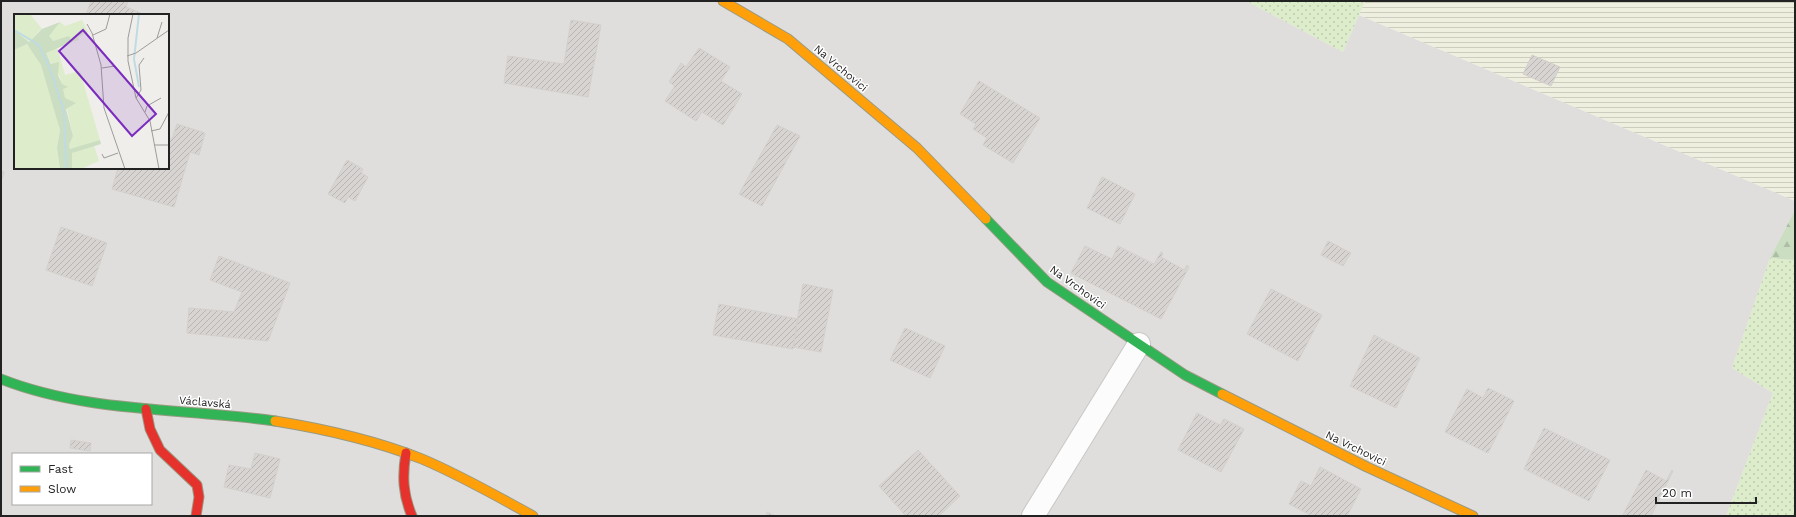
<svg xmlns="http://www.w3.org/2000/svg" width="1796" height="517" font-family="'Work Sans',sans-serif">
<defs>
<pattern id="farmland-rules" width="6" height="5" patternUnits="userSpaceOnUse"><rect width="6" height="5" fill="#efefdf"/><path d="M0 2.5h6" fill="none" stroke="#cdcdbf"/></pattern>
<pattern id="grass-dots" width="8" height="8" patternUnits="userSpaceOnUse"><rect width="8" height="8" fill="#ddeccb"/><path d="M2 2h.1M6 6h.1" fill="none" stroke="#bdcaae" stroke-width="1.8" stroke-linecap="round"/></pattern>
<pattern id="forest-firs" width="22" height="20" patternUnits="userSpaceOnUse"><rect width="22" height="20" fill="#cbdec1"/><path d="M5 1l3.5 6h-7zM16 11l3.5 6h-7z" fill="#aebea6"/></pattern>
<pattern id="building-hatch" width="6" height="6" patternUnits="userSpaceOnUse"><rect width="6" height="6" fill="#d7d4d2"/><path d="M-1 1l2-2M0 6l6-6M5 7l2-2" fill="none" stroke="#b8b6b4"/></pattern>
</defs>
<rect width="100%" height="100%" fill="#f0eeeb"/>
<!-- residential -->
<path fill="#dfdedc" fill-rule="evenodd" d="M1,1H1246L1343,52L1359,15L1795,201V210L1770,258L1732,368L1773,393L1726,516H1ZM15,15H168V168H15ZM13,454H151V504H13Z"/>
<!-- farmland -->
<path fill="url(#farmland-rules)" d="M1365,1H1795V201L1359,15Z"/>
<!-- grass -->
<path fill="url(#grass-dots)" d="M1246,1H1365L1343,52Z
M1770,258L1795,260V516H1726L1773,393L1732,368Z"/>
<!-- forest -->
<path fill="url(#forest-firs)" d="M1795,210V260L1770,258Z"/>
<!-- building -->
<path fill="url(#building-hatch)" stroke="#d3d0cc" d="M91,1H128L126,7L143,14L142,15H86Z
M571,20L601,25L588,97L504,83L508,56L564,64Z
M699,48L730,67L721,81L742,94L723,125L702,112L696,121L665,101L675,86L669,82L681,63L686,67Z
M1532,55L1560,67L1551,86L1523,74Z
M979,81L1040,118L1013,163L983,145L987,138L973,129L976,124L960,114Z
M177,124L205,133L199,155L190,152L174,207L112,189L118,168H168V137L172,139Z
M777,125L800,136L762,206L739,194Z
M347,160L363,169L361,173L368,177L355,201L348,197L345,203L328,194Z
M1,171L4,172L1,182Z
M1102,177L1135,194L1120,224L1087,208Z
M61,227L107,243L92,286L46,270Z
M1328,241L1351,253L1343,266L1321,255Z
M1085,246L1112,259L1118,246L1154,264L1161,252L1163,253L1161,257L1184,270L1187,265L1189,267L1161,319L1071,273Z
M219,256L290,283L268,341L187,333L189,308L234,312L242,292L210,280Z
M803,284L833,290L821,352L793,347Z
M1271,289L1322,315L1298,361L1247,334Z
M719,304L798,319L793,349L713,335Z
M905,328L945,346L930,378L890,360Z
M1374,335L1420,358L1396,408L1350,386Z
M1488,388L1514,401L1488,453L1445,432L1467,389L1483,398Z
M1197,413L1220,425L1224,419L1244,429L1221,472L1178,450Z
M1544,428L1610,460L1589,501L1524,469Z
M71,440L91,443L90,451L70,448Z
M918,450L960,496L939,516H906L879,486Z
M255,453L280,459L270,498L224,487L229,465L251,469Z
M1320,467L1361,489L1347,516H1312L1289,504L1301,481L1311,486Z
M1646,470L1666,481L1672,470L1673,471L1651,516H1625L1623,515Z
M767,512L775,516H766Z"/>
<g fill="none" stroke-linecap="round" stroke-linejoin="round">
<!-- street casing -->
<g stroke="#c9c8c7" stroke-width="24">
<path id="street" d="M1033,516L1139,344"/>
</g>
<!-- fast casing -->
<g stroke="#999a82" stroke-width="11">
<path id="fast" d="M986,219L1047,282L1185,375L1222,394
M1,379C87,413 184,408 275,421"/>
</g>
<!-- slow casing -->
<g stroke="#999a82" stroke-width="11">
<path id="slow" d="M723,1L788,39L917,148L986,219
M1222,394L1367,467L1473,516
M275,421C325,429 374,440 422,459C460,475 497,496 533,516"/>
</g>
<!-- jam casing -->
<g stroke="#999a82" stroke-width="11">
<path id="jam" d="M146,409L150,429L160,450L197,485L199,497L196,516
M406,453C402,476 403,495 412,516"/>
</g>
<!-- street -->
<use href="#street" stroke="#fdfcfc" stroke-width="22"/>
<!-- fast -->
<use href="#fast" stroke="#30b455" stroke-width="9"/>
<!-- slow -->
<use href="#slow" stroke="#ff9f0a" stroke-width="9"/>
<!-- jam -->
<use href="#jam" stroke="#e5322d" stroke-width="9"/>
</g>
<g text-anchor="middle" stroke-width="3" stroke-linejoin="round" paint-order="stroke">
<!-- street labels -->
<g font-size="11" fill="#222" stroke="#fff">
<text transform="translate(841 68) rotate(40)" y="4">Na Vrchovici</text>
<text transform="translate(1078 287) rotate(36)" y="4">Na Vrchovici</text>
<text transform="translate(205 402) rotate(5)" y="4">Václavská</text>
<text transform="translate(1356 448) rotate(26)" y="4">Na Vrchovici</text>
</g>
</g>
<!-- overview -->
<g transform="translate(14 14)">
<rect width="155" height="155" fill="#f0eeeb"/>
<path d="M10,0H16L28,15L25,17ZM68,6L74,18L64,23L65,26L58,28L56,24L39,27L34,22L46,8L51,12ZM12,30L21,39L27,51L40,87L46,116L43,134L46,155H0V36ZM43,33L51,61L66,57L86,126L57,137L55,131L59,122L46,63L31,38ZM80,131L85,147L67,155H58V139Z" fill="#ddeccb"/>
<path d="M46,8L35,22L39,27L55,22L58,28L32,39L37,50L45,48L44,61L48,70L54,73L49,75L51,84L62,89L52,95L59,122L55,131L56,135L86,126L87,130L58,139V155H46L43,134L46,116L27,51L13,30L0,36V16L15,28L28,15Z" fill="#cbdec1"/>
<path d="M0,0H10L25,17L15,28L0,16Z" fill="#ddeccb"/>
<path fill="none" stroke="#bfdbe3" stroke-width="2" d="M125,0L120,45L125,73M0,16L25,31L36,55L50,98L52,155"/>
<path fill="none" stroke="#9e9c9b" stroke-width="1" d="M119,0L114,24V47L122,84L136,107L145,155M73,10L78,19L87,51L90,94L111,155M79,21L92,15L96,0M143,24L148,8M113,42L122,39L155,16M88,54L101,52M122,84L127,76L125,51L130,44M131,98L133,92L147,84M137,117L146,115L155,98M140,131H155M88,140L90,144L104,139"/>
<path fill="#7b2cbf" fill-opacity="0.15" stroke="#7b2cbf" stroke-width="2" d="M69,16L142,100L118,122L45,37Z"/>
<rect width="155" height="155" fill="none" stroke="#222" stroke-width="2"/>
</g>
<!-- border -->
<rect width="1796" height="517" fill="none" stroke="#222222" stroke-width="4"/>
<!-- legend -->
<rect x="12" y="453" width="140" height="52" fill="#ffffff" stroke="#a7a7a7"/>
<rect x="20" y="466" width="20" height="6" fill="#30b455" stroke="#a7a7a7"/>
<text x="48" y="473" font-size="12" fill="#222222">Fast</text>
<rect x="20" y="486" width="20" height="6" fill="#ff9f0a" stroke="#a7a7a7"/>
<text x="48" y="493" font-size="12" fill="#222222">Slow</text>
<!-- scale -->
<path d="M1656 497v6h100v-6" fill="none" stroke="#222222" stroke-width="2"/>
<text x="1662" y="497" font-size="12" fill="#222222" stroke="#ffffff" stroke-width="3" paint-order="stroke">20 m</text>
</svg>
